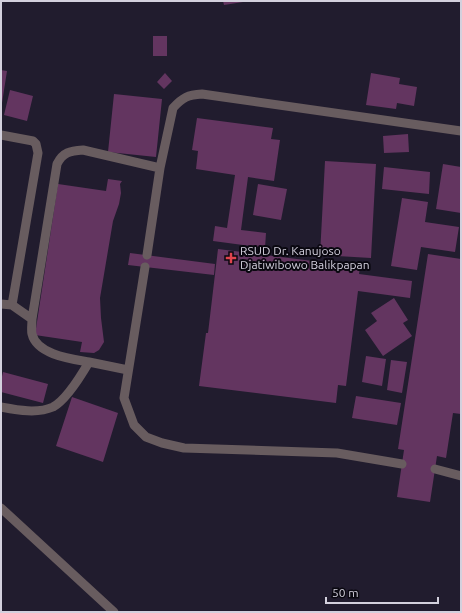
<svg xmlns="http://www.w3.org/2000/svg" width="462" height="613" font-family="Ubuntu,sans-serif">
<rect width="100%" height="100%" fill="#211c2e"/>
<!-- building -->
<path fill="#633560" d="M223,1H243V2L224,5Z
M153,36H167V56H153Z
M1,70L7,71L2,103H1Z
M165,73L172,81L164,89L157,82Z
M371,73L400,78L399,84L417,87L414,106L397,103L396,109L366,105Z
M10,90L33,96L27,121L4,115Z
M114,94L162,99L156,157L108,152Z
M197,118L273,128L271,139L280,140L274,181L248,177L241,230L266,233L265,248L213,241L215,226L227,228L235,175L196,169L198,151L192,150Z
M408,134L409,152L384,153L383,136Z
M325,161L376,164L371,258L320,255Z
M443,164L461,167V213L436,209Z
M384,167L430,172L429,194L382,189Z
M108,179L122,181L120,184L121,193L119,204L113,221L100,298L101,318L104,342L99,350L94,353L80,352L82,342L35,335L58,184L106,191Z
M258,184L287,189L281,220L253,215Z
M402,198L428,202L425,222L459,227L455,252L421,247L417,270L391,266Z
M218,249L360,267L359,274L412,281L410,298L358,291L346,386L338,385L336,403L199,386L206,333H208Z
M130,253L215,264L214,275L128,265Z
M428,254L461,259V414L453,413L446,458L437,456L430,502L397,497L404,450L398,449Z
M394,298L408,320L403,323L412,336L383,356L365,330L377,321L371,313Z
M366,356L386,359L382,386L362,382Z
M391,360L407,362L402,393L387,390Z
M3,372L48,384L43,403L1,392V381Z
M356,396L401,403L397,425L352,418Z
M72,397L118,413L103,462L56,446Z"/>
<g fill="none" stroke-linecap="round" stroke-linejoin="round">
<!-- lane -->
<path stroke="#685c5f" stroke-width="9" d="M1,135L33,141L36,144L38,153L12,305
M147,255L160,168L173,108C183,97 188,95 202,94L461,131
M145,267L124,398L134,425L146,437L162,443L184,448L337,453L402,464
M1,304L12,305L32,319
M89,362C72,359 37,355 32,334C31,330 32,324 32,319L57,164C63,152 70,151 83,150L160,168
M1,407C17,410 37,414 53,407C66,400 82,374 89,362L128,370
M435,469L461,476
M1,508L114,612"/>
</g>
<!-- markers -->
<path fill="#e0444e" stroke="#0a0810" stroke-width="1.5" d="M229 252h4v4h4v4h-4v4h-4v-4h-4v-4h4z"/>
<g text-anchor="middle" stroke-width="4" stroke-linejoin="round" paint-order="stroke">
<!-- poi labels -->
<g font-size="12" fill="#d3d0dd" stroke="#0a0810" text-anchor="start">
<text x="240" y="255">RSUD Dr. Kanujoso<tspan x="240" dy="14">Djatiwibowo Balikpapan</tspan></text>
</g>
</g>
<!-- border -->
<rect width="462" height="613" fill="none" stroke="#d3d0dd" stroke-width="4"/>
<!-- scale -->
<path d="M326 597v6h112v-6" fill="none" stroke="#d3d0dd" stroke-width="2"/>
<text x="332" y="597" font-size="12" fill="#d3d0dd" stroke="#0a0810" stroke-width="3" paint-order="stroke">50 m</text>
</svg>
